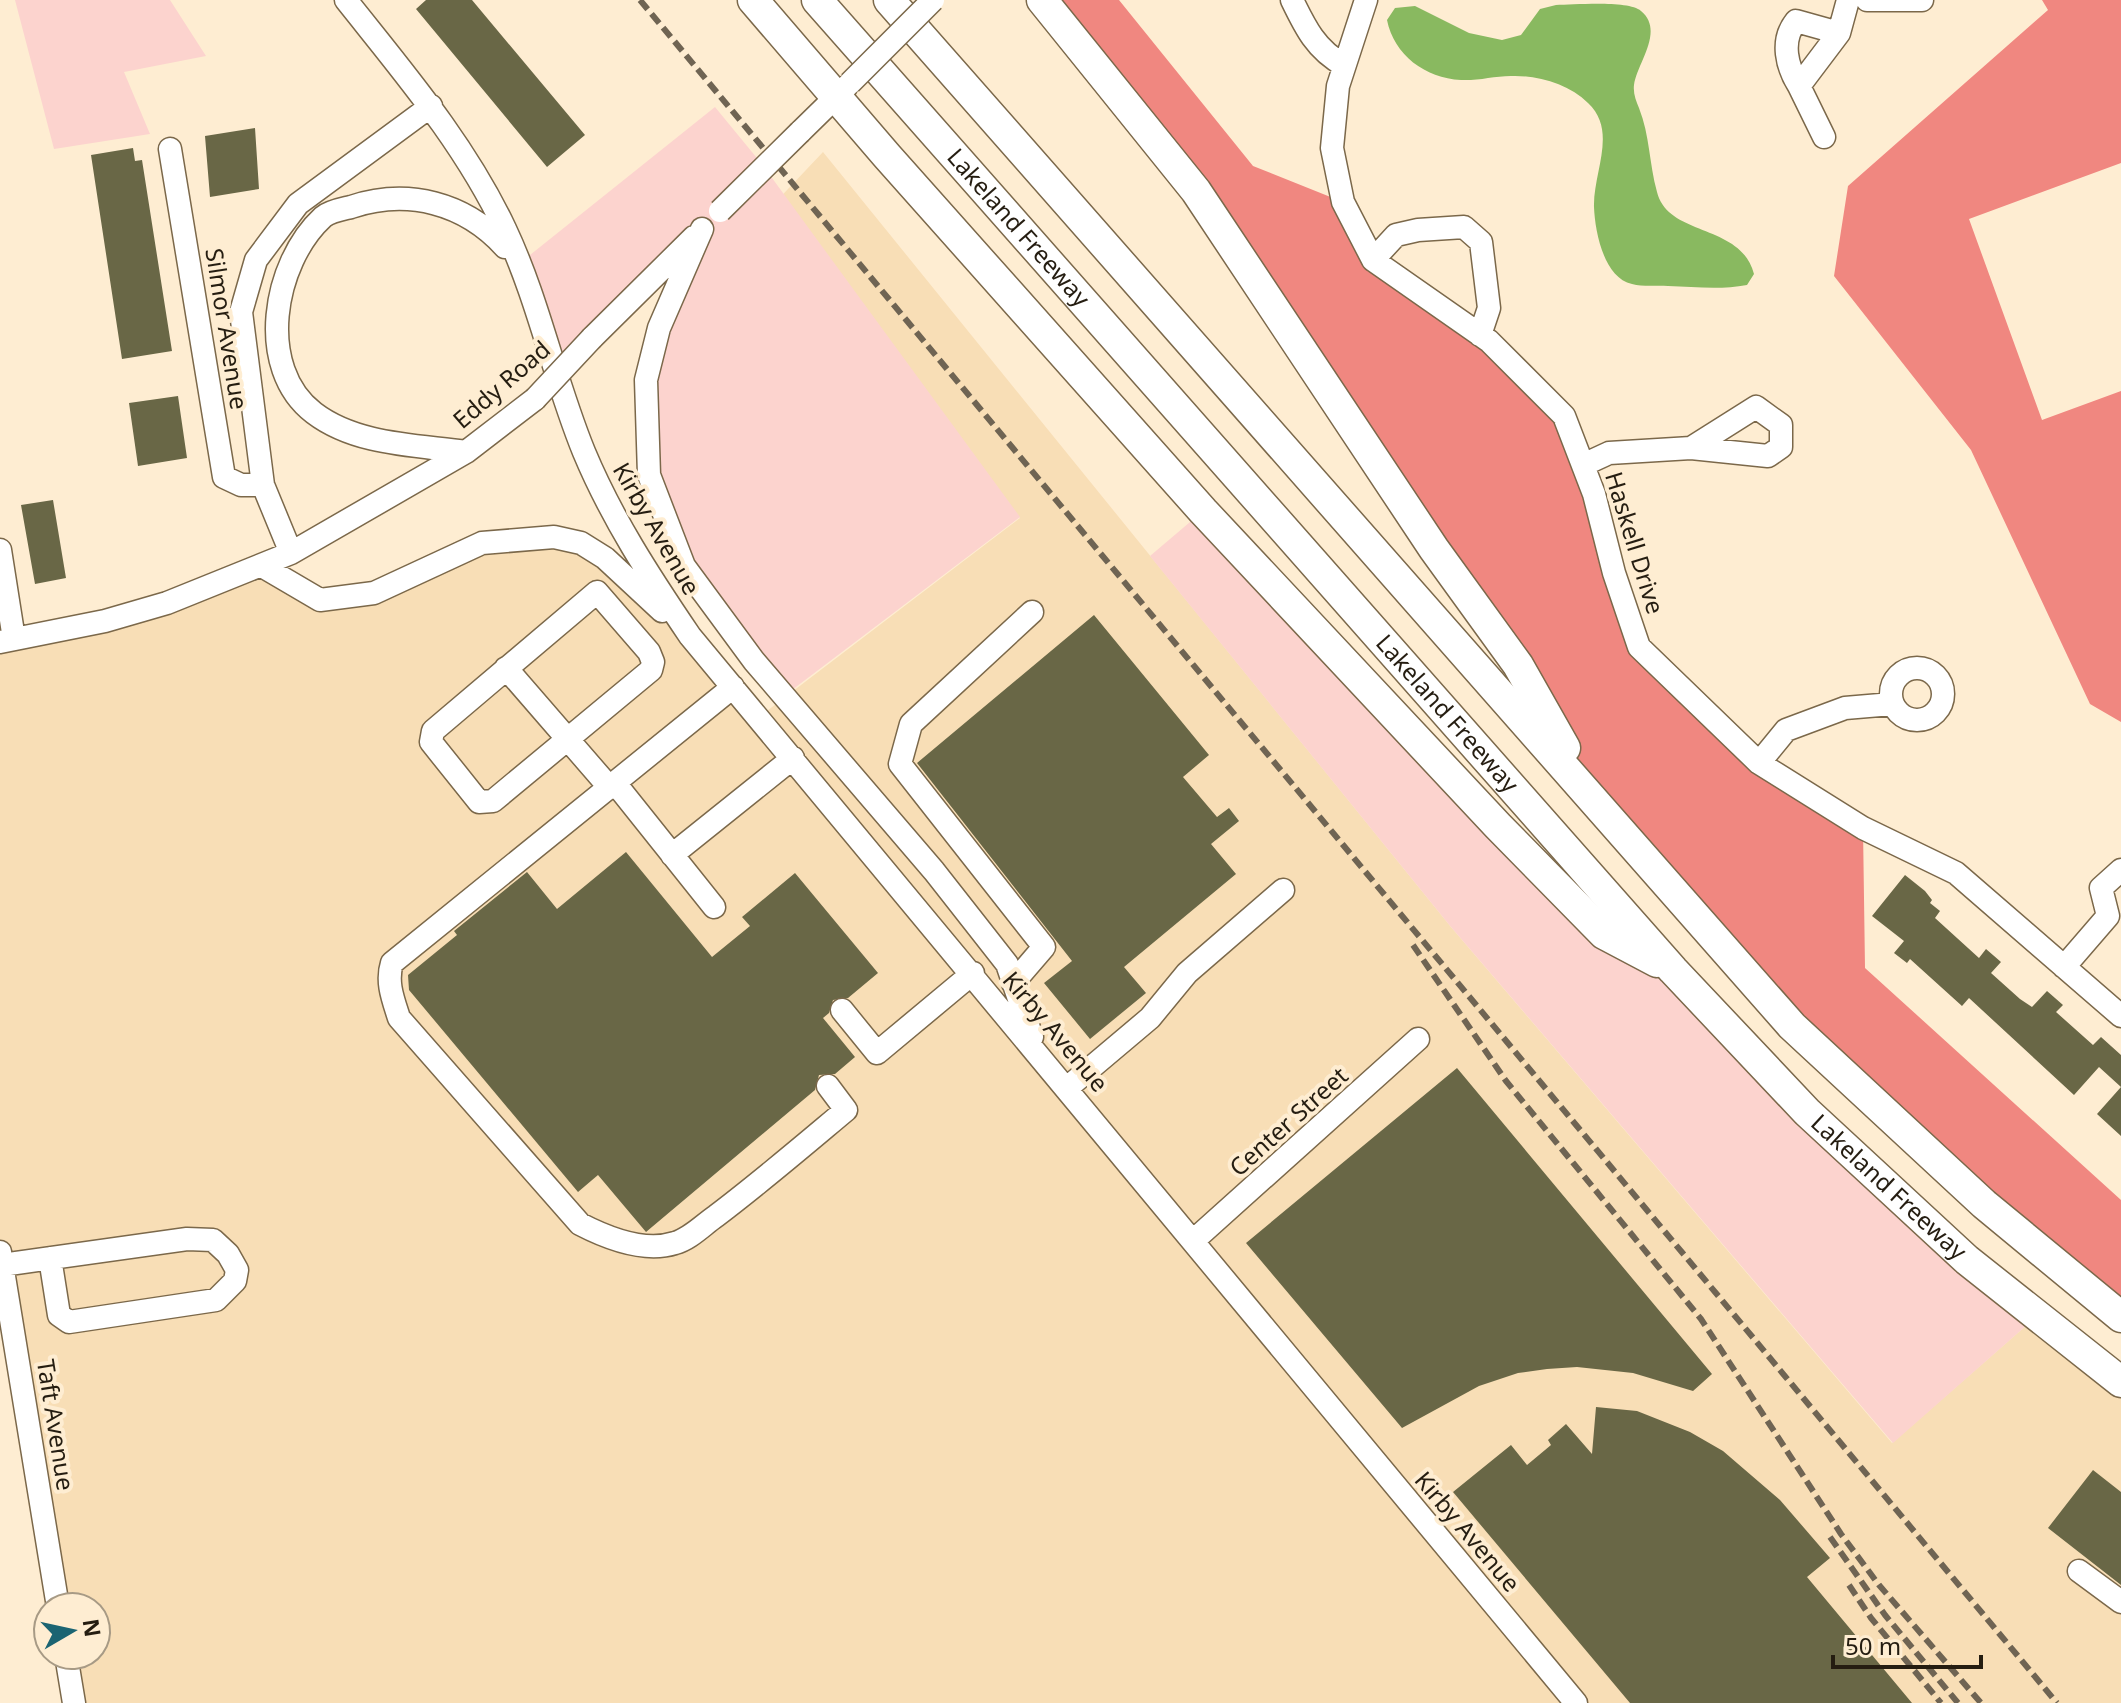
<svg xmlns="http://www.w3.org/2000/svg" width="2121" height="1703" font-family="'Noto Sans',sans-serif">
<rect width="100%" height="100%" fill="#feedd2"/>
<!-- built -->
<path fill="#f8deb6" d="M823,152L1451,927L1892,1443L2037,1316L2121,1382V1703H74L66,1655H96V1607H58L0,1251V642L262,566L321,600L482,543H581L690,636L759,717L1020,518L770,208Z"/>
<!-- green -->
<path fill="#fcd3ce" d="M15,0H170L206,56L124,72L150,134L54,149Z
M715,107L761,163L1020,517L784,696L684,566L649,475L646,380L701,231L558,374L520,263Z
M1203,511L1498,826L1673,970L2037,1316L1893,1443L1451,927L1150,556Z"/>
<!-- forest -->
<path fill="#f08780" d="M1042,0H1119L1253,166L1343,202L1373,260L1564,416L1639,647L1742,749L1863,828L1865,968L2121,1200V1317L1984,1204L1593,798L1518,665Z
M2042,0H2121V163L1969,219L2042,420L2121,391V722L2090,704L1971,450L1834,276L1848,186L2048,10Z"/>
<!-- water -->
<path fill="#89b960" d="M1556,5C1574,5 1628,0 1641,11C1665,31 1637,63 1634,85C1633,93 1636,101 1639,108C1650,136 1649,163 1657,192C1668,237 1741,223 1754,274L1747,285C1721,290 1695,287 1668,286C1657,285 1643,287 1632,284C1604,278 1595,232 1594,207C1593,172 1618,131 1588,103C1570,85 1540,76 1515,76C1497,75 1479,81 1461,80C1425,78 1394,55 1387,20L1395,8L1415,6L1469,33L1502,40L1521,35L1540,9Z"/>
<!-- building -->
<path fill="#696746" d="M426,0H472L585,135L547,167L416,9Z
M255,128L259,189L210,197L205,136Z
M133,148L135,161L142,160L172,351L122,359L91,155Z
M178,396L187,458L138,466L129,403Z
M53,500L66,578L35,584L21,505Z
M1094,615L1209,755L1183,777L1217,817L1229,808L1239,821L1211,844L1236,874L1124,967L1146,993L1090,1039L1044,983L1072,961L917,763Z
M626,852L712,957L750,926L742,917L795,873L878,973L848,998L833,1000L829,1013L823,1018L855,1057L835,1074L819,1075L815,1090L646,1232L598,1175L578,1192L409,990L408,975L457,935L454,931L527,872L557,909Z
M1905,875L1925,891L1932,900L1930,903L1940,911L1935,918L1979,958L1986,949L2001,962L1991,973L2020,999L2032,1007L2047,991L2063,1005L2056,1012L2093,1045L2101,1037L2121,1055V1136L2097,1114L2121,1087L2099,1067L2074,1095L1969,998L1962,1006L1910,959L1907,963L1894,953L1904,941L1872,916Z
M1457,1068L1712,1374L1693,1391L1633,1373L1577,1367L1547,1369L1518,1373L1479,1386L1402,1428L1246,1243Z
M1596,1407L1637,1411L1690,1432L1723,1451L1780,1500L1830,1558L1807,1577L1912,1703H1630L1453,1492L1511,1445L1527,1465L1551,1445L1548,1440L1566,1424L1592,1454Z
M2093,1470L2121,1492V1585L2048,1528Z"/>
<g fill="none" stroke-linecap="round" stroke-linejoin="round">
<!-- minor casing -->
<g stroke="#7b684a" stroke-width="25">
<path id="minor" d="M346,0C404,73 465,144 505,229C539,301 554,379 584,452C612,519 650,577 690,636L1576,1703
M1292,0C1305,27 1316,50 1344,65
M1366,0L1338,86L1332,148L1343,202L1373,260L1489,341L1564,416L1594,494L1614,573L1639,647L1759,763L1863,828L1956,873L2121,1016
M1867,0H1922
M1839,33L1796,21C1780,41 1787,67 1799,86L1839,33L1848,0
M1799,86L1824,137
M800,132L846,87
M170,149L224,477L241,485H263
M702,229L659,328L646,380L649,475L684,566L754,661L934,871L1007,964L1032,1037
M1373,260L1396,235L1418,230L1464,227L1481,242L1489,308L1480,335
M592,338L694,237
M466,452C416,445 356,445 314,413C255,368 273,263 323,217C330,211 343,209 351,207C408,188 465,203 505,247
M1583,465L1609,453L1691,448L1768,456L1781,447V425L1756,407L1691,448
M0,550L14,639
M291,553L263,485L241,312L256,260L298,204L431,106
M262,566L320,600L374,593L482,543L554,537L581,543L605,558L662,611
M597,592L649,652L653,662L651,670L493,801L479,802L431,742L433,731Z
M0,642L105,621L167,603L291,553L466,452L535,399
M506,668L610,788
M1891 694a26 26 0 1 1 52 0a26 26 0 1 1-52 0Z
M733,687L392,963C386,982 393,999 399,1018L580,1224C607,1238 644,1253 675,1243C690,1239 703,1225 716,1216C761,1182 803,1146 846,1110L828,1086
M1759,763L1786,730L1845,708L1892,704
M615,783L714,907
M672,855L793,758
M2108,916L2101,888L2121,870
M2064,967L2108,916
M1013,983L1044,947L900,764L911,724L1032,612
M842,1010L877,1053L973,973
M1067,1088L1150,1018L1187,973L1283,890
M1193,1241L1418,1039
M0,1252L58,1607
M2,1265L187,1239L213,1240L228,1254L237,1270L235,1281L216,1300L69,1322L59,1315L50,1258
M2079,1571L2121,1602
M66,1655L74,1703"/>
</g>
<!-- highway casing -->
<g stroke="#7b684a" stroke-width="33">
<g id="highway">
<path d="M753,0L887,156L1203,511L1498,826L1604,934L1657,962"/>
<path id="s1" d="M817,0L1673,970L1807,1112L1967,1260L2121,1382"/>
<path d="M889,0L1792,1026L1984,1204L2121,1317"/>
<path d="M1042,0L1196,191L1434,549L1518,665L1565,748"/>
</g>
</g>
<!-- minor -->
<use href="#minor" stroke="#fff" stroke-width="22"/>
<!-- highway -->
<use href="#highway" stroke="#fff" stroke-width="30"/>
<!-- rail -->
<path stroke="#6f6453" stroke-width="6" stroke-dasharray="12 6" stroke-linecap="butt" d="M640,0L2057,1703
M1413,945L1506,1081L1701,1319L1841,1534L1879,1585L1981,1703
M1830,1537L1885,1615L1958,1703
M1849,1585L1871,1618L1941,1703"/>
<!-- minor-bridge casing -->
<g stroke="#7b684a" stroke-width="25" stroke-linecap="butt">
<path id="minor-bridge" d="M850,83L933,0
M720,211L800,132
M535,399L592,338"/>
</g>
<!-- minor-bridge -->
<use href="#minor-bridge" stroke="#fff" stroke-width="22"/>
</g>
<g text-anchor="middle" stroke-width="8" stroke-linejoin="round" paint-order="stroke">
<!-- street labels -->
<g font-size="24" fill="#251d11" stroke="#feedd2">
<text dy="8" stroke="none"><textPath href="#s1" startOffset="304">Lakeland Freeway</textPath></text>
<text transform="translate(226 329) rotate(81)" y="8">Silmor Avenue</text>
<text transform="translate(502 385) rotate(-41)" y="8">Eddy Road</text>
<text transform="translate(656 529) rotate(60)" y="8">Kirby Avenue</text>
<text transform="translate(1634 543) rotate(73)" y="8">Haskell Drive</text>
<text dy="8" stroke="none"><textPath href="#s1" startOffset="952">Lakeland Freeway</textPath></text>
<text transform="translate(1055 1032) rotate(50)" y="8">Kirby Avenue</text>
<text transform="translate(1289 1122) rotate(-42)" y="8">Center Street</text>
<text dy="8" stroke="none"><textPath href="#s1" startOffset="1600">Lakeland Freeway</textPath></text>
<text transform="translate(55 1425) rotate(81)" y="8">Taft Avenue</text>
<text transform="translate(1467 1532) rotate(50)" y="8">Kirby Avenue</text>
</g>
</g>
<!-- north arrow -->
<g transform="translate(72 1631) rotate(81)"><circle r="38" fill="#feedd2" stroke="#a79a85" stroke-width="2"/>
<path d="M0-6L14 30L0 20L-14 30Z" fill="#1b6472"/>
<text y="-12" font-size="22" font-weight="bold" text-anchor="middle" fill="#251d11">N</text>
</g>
<!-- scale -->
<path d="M1833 1655v12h148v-12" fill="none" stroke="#251d11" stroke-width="4"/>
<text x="1845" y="1655" font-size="24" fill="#251d11" stroke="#feedd2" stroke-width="6" paint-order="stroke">50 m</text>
</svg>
